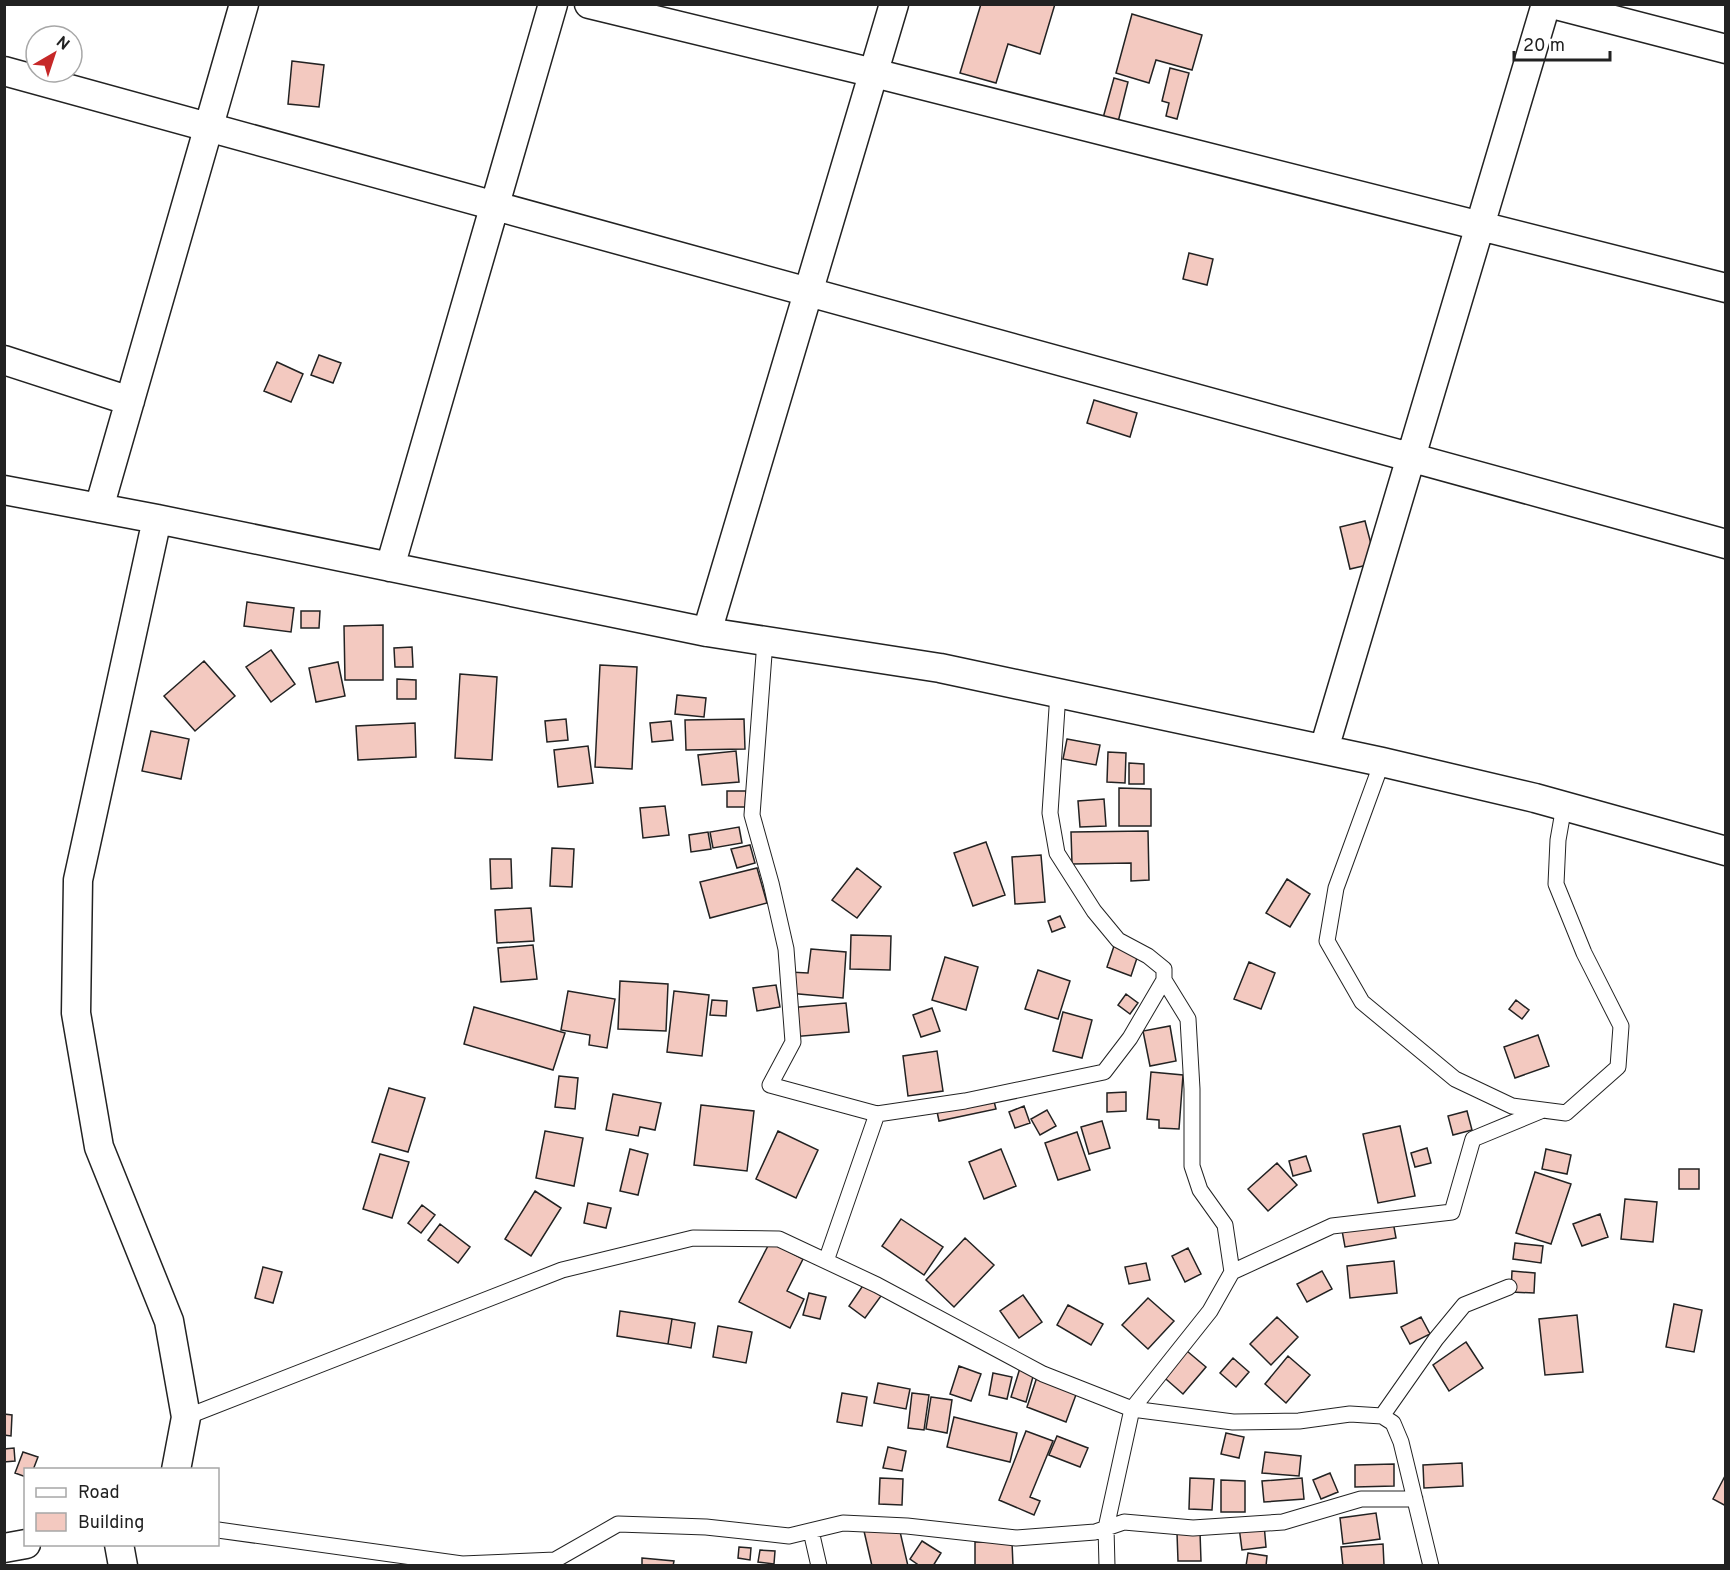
<svg xmlns="http://www.w3.org/2000/svg" width="1730" height="1570" font-family="Overpass,sans-serif">
<rect width="100%" height="100%" fill="#fff"/>
<!-- building -->
<path fill="#f3c9c0" stroke="#222" stroke-width="1.5" d="M981,4H1055L1040,54L1008,44L996,83L960,73Z
M1132,14L1202,35L1192,70L1156,60L1149,83L1116,73Z
M292,61L324,65L319,107L288,104Z
M1170,68L1189,73L1177,119L1166,116L1169,103L1162,101Z
M1114,78L1128,82L1118,122L1103,118Z
M1189,253L1213,259L1207,285L1183,279Z
M319,355L341,363L333,383L311,375Z
M277,362L303,374L291,402L264,391Z
M1094,400L1137,413L1130,437L1087,423Z
M1365,521L1376,563L1350,569L1340,527Z
M247,602L294,608L291,632L244,626Z
M301,611H320L319,628H301Z
M383,625V680H345L344,626Z
M412,647L413,667H395L394,648Z
M271,650L295,684L271,702L246,667Z
M204,661L235,696L195,731L164,696Z
M338,662L345,696L316,702L309,668Z
M600,665L637,667L632,769L595,767Z
M460,674L497,677L492,760L455,758Z
M397,679L416,680V699H397Z
M677,695L706,698L704,717L675,714Z
M566,719L568,740L547,742L545,721Z
M744,719L745,749L686,750L685,720Z
M671,721L673,740L652,742L650,723Z
M415,723L416,757L358,760L356,726Z
M151,731L189,739L181,779L142,771Z
M1067,739L1100,745L1096,765L1063,759Z
M588,746L593,783L558,787L554,750Z
M736,751L739,782L702,785L698,755Z
M1108,752L1126,753L1125,783L1107,782Z
M1129,763L1144,764V784H1129Z
M1119,788L1151,789V826H1119Z
M727,791H746L745,807H727Z
M1104,799L1106,826L1080,827L1078,801Z
M665,806L669,835L643,838L640,808Z
M739,827L742,843L713,848L710,832Z
M1148,831L1149,880L1131,881V863L1072,864L1071,832Z
M708,832L711,849L691,852L689,835Z
M986,842L1005,895L973,906L954,853Z
M750,845L755,863L737,868L731,849Z
M552,848L574,849L572,887L550,886Z
M1041,855L1045,902L1015,904L1012,857Z
M490,859H511L512,888L491,889Z
M757,868L767,903L710,918L700,882Z
M857,868L881,887L857,918L832,900Z
M1287,879L1310,894L1290,927L1266,913Z
M531,908L534,941L497,943L495,910Z
M1060,916L1065,927L1052,932L1048,921Z
M851,935L891,936L890,970L850,969Z
M1116,940L1140,949L1131,976L1107,967Z
M533,945L537,979L501,982L498,948Z
M811,949L846,952L843,998L788,993L789,972L808,973Z
M945,957L978,967L966,1010L932,1000Z
M1249,962L1275,973L1261,1009L1234,999Z
M1038,970L1070,981L1058,1019L1025,1009Z
M620,981L668,984L666,1031L618,1029Z
M776,985L780,1007L757,1011L753,988Z
M568,991L615,999L607,1048L589,1045L590,1035L561,1030Z
M674,991L709,995L702,1056L667,1052Z
M1126,994L1138,1003L1130,1014L1118,1005Z
M712,1000L727,1001L726,1016L710,1015Z
M1516,1000L1529,1010L1522,1019L1509,1009Z
M846,1003L849,1032L791,1037L788,1008Z
M474,1007L565,1033L553,1070L464,1044Z
M932,1008L940,1031L921,1037L913,1015Z
M1063,1012L1092,1020L1082,1058L1053,1051Z
M1170,1026L1176,1061L1150,1066L1143,1031Z
M1538,1035L1549,1066L1515,1078L1504,1047Z
M937,1051L943,1091L908,1096L903,1056Z
M1151,1072L1183,1075L1179,1129L1159,1128V1120L1147,1119Z
M559,1076L578,1078L575,1109L555,1107Z
M389,1088L425,1098L408,1152L372,1142Z
M991,1090L996,1109L939,1121L935,1102Z
M1126,1092V1111L1107,1112V1093Z
M613,1094L661,1103L655,1130L640,1127L638,1136L606,1130Z
M701,1105L754,1111L747,1171L694,1165Z
M1024,1106L1030,1123L1015,1128L1009,1112Z
M1047,1110L1056,1126L1040,1135L1031,1119Z
M1467,1111L1472,1130L1453,1135L1448,1116Z
M1102,1121L1110,1148L1089,1154L1081,1127Z
M1400,1126L1415,1196L1378,1203L1363,1134Z
M545,1131L583,1138L574,1186L536,1178Z
M778,1131L818,1150L796,1198L756,1179Z
M1077,1132L1090,1170L1058,1180L1045,1143Z
M1427,1148L1431,1163L1415,1167L1411,1153Z
M630,1149L648,1154L638,1195L620,1191Z
M1001,1149L1016,1186L984,1199L969,1162Z
M1546,1149L1571,1155L1567,1174L1542,1169Z
M380,1154L409,1162L392,1218L363,1209Z
M1306,1156L1311,1171L1293,1176L1289,1161Z
M1277,1163L1297,1185L1268,1211L1248,1189Z
M1679,1169H1699V1189H1679Z
M1535,1172L1571,1184L1551,1244L1516,1233Z
M535,1191L561,1208L531,1256L505,1239Z
M1625,1199L1657,1202L1653,1242L1621,1239Z
M588,1203L611,1208L606,1228L584,1223Z
M422,1205L435,1215L421,1233L408,1223Z
M1600,1214L1608,1237L1582,1246L1573,1224Z
M1392,1216L1396,1238L1345,1247L1341,1225Z
M901,1219L943,1247L924,1275L882,1246Z
M440,1224L470,1247L458,1263L428,1240Z
M965,1238L994,1265L954,1307L926,1280Z
M770,1242L803,1259L787,1291L804,1299L790,1328L739,1302Z
M1515,1243L1543,1246L1541,1263L1513,1259Z
M1188,1248L1201,1274L1185,1282L1172,1256Z
M1394,1261L1397,1293L1350,1298L1347,1266Z
M1146,1263L1150,1280L1129,1284L1125,1267Z
M263,1267L282,1272L273,1303L255,1298Z
M1322,1271L1332,1289L1307,1302L1297,1284Z
M1512,1271L1535,1273L1534,1293L1511,1292Z
M864,1284L881,1296L865,1318L849,1306Z
M809,1293L826,1297L820,1319L803,1315Z
M1023,1295L1042,1322L1019,1338L1000,1311Z
M1148,1298L1174,1321L1148,1349L1122,1325Z
M1674,1304L1702,1310L1694,1352L1666,1347Z
M1068,1305L1103,1324L1091,1345L1057,1325Z
M620,1311L672,1319L668,1344L617,1336Z
M1577,1315L1583,1372L1545,1375L1539,1319Z
M1277,1317L1298,1337L1271,1365L1250,1344Z
M1421,1317L1430,1334L1410,1344L1401,1327Z
M672,1319L695,1323L691,1348L668,1344Z
M718,1326L752,1332L746,1363L713,1357Z
M1466,1342L1483,1368L1449,1391L1433,1365Z
M1181,1346L1206,1367L1183,1394L1159,1373Z
M1288,1356L1310,1375L1286,1403L1265,1384Z
M1233,1358L1249,1372L1236,1387L1220,1373Z
M959,1366L981,1374L971,1401L950,1394Z
M1020,1368L1034,1373L1026,1402L1011,1397Z
M993,1373L1012,1377L1007,1399L989,1395Z
M1037,1377L1077,1392L1066,1422L1027,1407Z
M878,1383L910,1389L906,1409L874,1403Z
M842,1393L867,1397L862,1426L837,1422Z
M912,1393L929,1395L924,1430L908,1428Z
M931,1397L952,1400L947,1433L926,1429Z
M4,1414L12,1415L11,1436L4,1435Z
M954,1417L1017,1433L1010,1462L947,1447Z
M1026,1431L1053,1441L1030,1497L1040,1501L1034,1515L999,1500Z
M1226,1433L1244,1437L1239,1458L1221,1454Z
M1057,1436L1088,1448L1080,1467L1049,1455Z
M888,1447L906,1451L902,1471L883,1468Z
M14,1448L15,1461L4,1462V1449Z
M23,1452L38,1457L33,1470H26V1477L15,1473Z
M1265,1452L1301,1456L1299,1476L1262,1473Z
M1462,1463L1463,1486L1424,1488L1423,1465Z
M1394,1464V1486L1355,1487V1465Z
M1330,1473L1338,1492L1321,1499L1313,1480Z
M1726,1474V1506L1713,1499Z
M880,1478L903,1479L902,1505L879,1504Z
M1190,1478L1214,1479L1212,1510L1189,1509Z
M1302,1478L1304,1499L1264,1502L1262,1481Z
M1221,1480L1245,1481V1512H1221Z
M1376,1513L1380,1539L1343,1544L1340,1518Z
M898,1523L908,1566H872L864,1531Z
M1264,1524L1266,1547L1242,1550L1239,1527Z
M1200,1532L1201,1561H1178L1177,1533Z
M922,1541L941,1553L933,1566H920L910,1559Z
M975,1542H1012L1013,1566H975Z
M1383,1544L1384,1565L1343,1566L1341,1547Z
M739,1547L751,1548L750,1560L738,1558Z
M760,1550L775,1551L774,1564L758,1562Z
M1248,1553L1267,1556L1266,1566H1246Z
M642,1558L674,1561L673,1566H642Z"/>
<g fill="none" stroke-linecap="round" stroke-linejoin="round">
<!-- service casing -->
<g stroke="#222" stroke-width="17">
<path id="service" d="M765,641L752,815L771,883L786,949L793,1042L770,1085L877,1114L965,1101L1104,1072L1130,1038L1164,980V969L1148,956L1118,940L1094,911L1057,853L1050,813L1058,693
M1382,762L1336,888L1327,941L1362,1002L1455,1079L1512,1106L1566,1113L1618,1067L1621,1026L1584,953L1556,884L1558,840L1564,806
M826,1261L877,1114
M1232,1272L1332,1226L1452,1212L1473,1139L1543,1110
M1382,1416L1436,1339L1464,1305L1509,1287
M186,1417L562,1270L693,1238L779,1239L877,1285L1043,1374L1132,1409L1210,1311L1232,1272L1225,1225L1200,1190L1192,1166V1089L1188,1019L1164,980
M218,1530L462,1564L555,1560L618,1524L706,1527L789,1536L843,1523L907,1526L1016,1538L1095,1532L1124,1522L1193,1528L1283,1522L1361,1499H1415
M811,1531L819,1566
M1107,1566L1106,1528L1132,1409L1233,1422L1299,1421L1350,1414L1382,1416L1393,1423L1401,1442L1431,1566"/>
</g>
<!-- minor casing -->
<g stroke="#222" stroke-width="31">
<path id="minor" d="M589,4L874,73L1726,288
M1552,4L1726,49
M4,71L1726,544
M4,360L130,401
M4,490L157,519L707,632L940,668L1382,762L1535,798L1726,851
M99,508L244,4
M157,519L78,880L76,1013L99,1147L169,1321L186,1417L176,1470
M390,567L553,4
M707,632L894,4
M1324,749L1546,4
M119,1544L123,1566
M4,1548L26,1544"/>
</g>
<!-- service -->
<use href="#service" stroke="#fff" stroke-width="15"/>
<!-- minor -->
<use href="#minor" stroke="#fff" stroke-width="28"/>
</g>
<!-- border -->
<rect width="1730" height="1570" fill="none" stroke="#222222" stroke-width="12"/>
<!-- legend -->
<rect x="24" y="1468" width="195" height="78" fill="#ffffff" stroke="#a7a7a7" stroke-width="1.5"/>
<rect x="36" y="1488" width="30" height="9" fill="#ffffff" stroke="#a7a7a7" stroke-width="1.5"/>
<text x="78" y="1498" font-size="18" fill="#222222">Road</text>
<rect x="36" y="1513" width="30" height="18" fill="#f3c9c0" stroke="#a7a7a7" stroke-width="1.5"/>
<text x="78" y="1528" font-size="18" fill="#222222">Building</text>
<!-- north arrow -->
<g transform="translate(54 54) rotate(39)"><circle r="28" fill="#ffffff" stroke="#a7a7a7" stroke-width="1.5"/>
<path d="M0-4.5L10 22L0 15L-10 22Z" fill="#c62828"/>
<text y="-9" font-size="16" font-weight="bold" text-anchor="middle" fill="#222222">N</text>
</g>
<!-- scale -->
<path d="M1514 51v9h96v-9" fill="none" stroke="#222222" stroke-width="3"/>
<text x="1523" y="51" font-size="18" fill="#222222" stroke="#ffffff" stroke-width="4.5" paint-order="stroke">20 m</text>
</svg>
